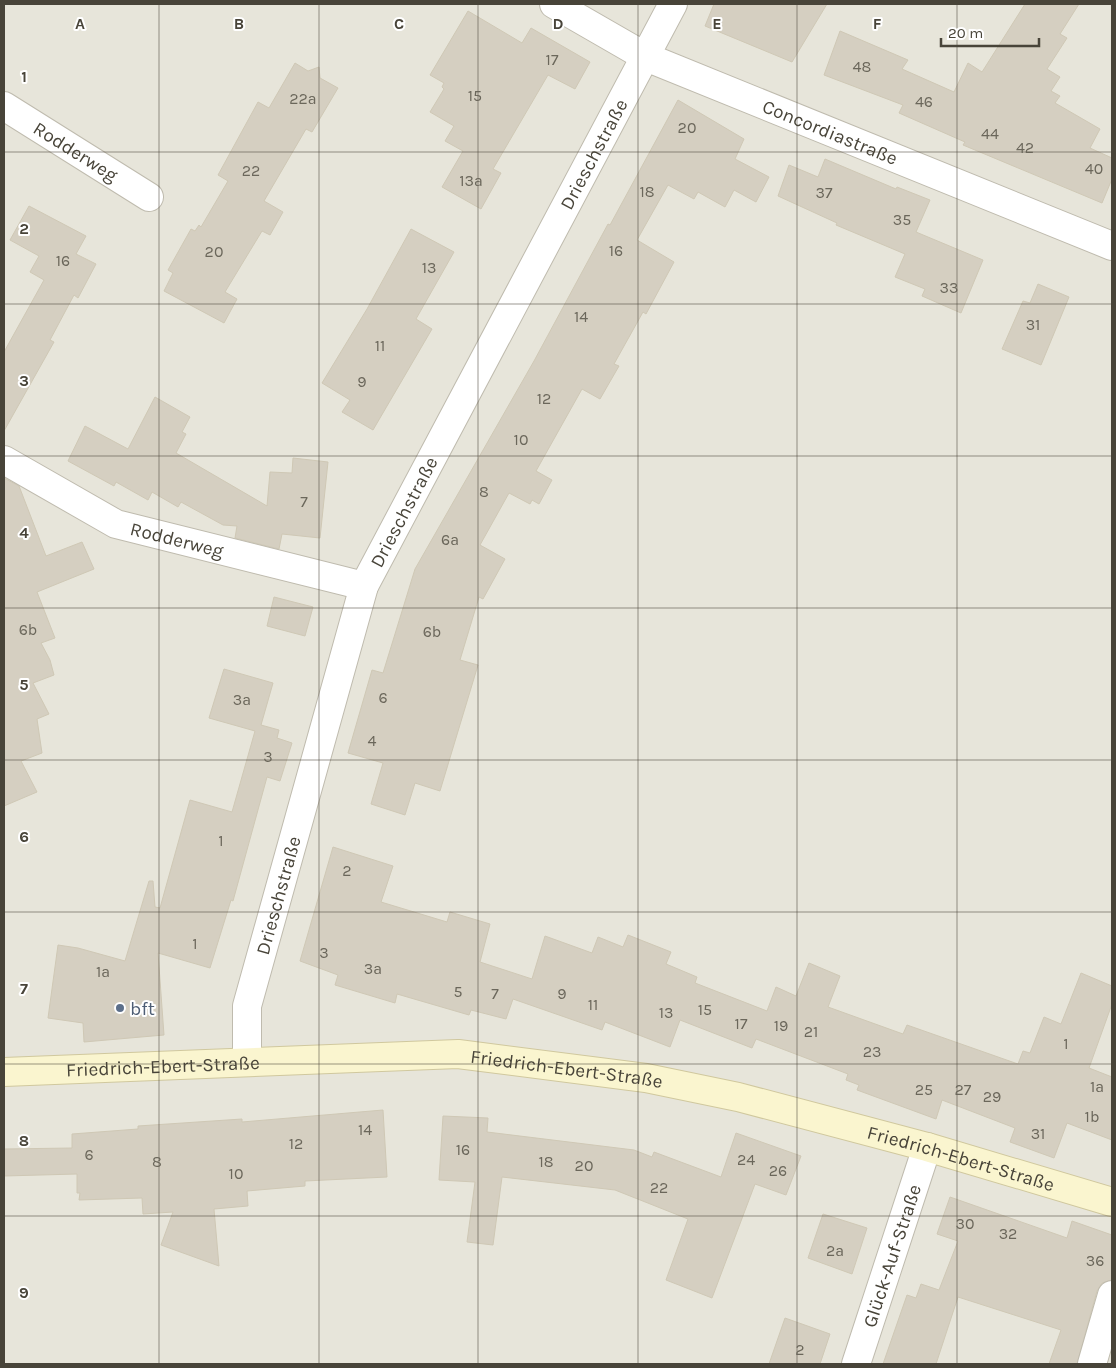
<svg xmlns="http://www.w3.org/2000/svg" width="1116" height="1368" font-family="Karla,sans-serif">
<rect width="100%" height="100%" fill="#f4f2eb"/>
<!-- residential -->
<path fill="#e7e5da" d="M4,4H1112V1364H4Z"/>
<!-- building -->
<path fill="#d5cfc1" stroke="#cfc8b5" d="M714,4H827L792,62L705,26Z
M1025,4H1079L1060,34L1067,38L1047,69L1060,77L1051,91L1060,96L1055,103L1100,129L1090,148L1112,158V179L1102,203L963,145L965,142L899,113L903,105L824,75L840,31L908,60L902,69L954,92L968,63L982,72Z
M468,11L522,43L531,28L590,62L575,89L548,75L493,169L501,173L481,209L442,187L463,151L445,141L454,126L430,112L444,89L442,87L444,83L430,75Z
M295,63L308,71L319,67L320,78L338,88L312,132L306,129L264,201L283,212L270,235L262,231L225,292L237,299L224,323L164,291L173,273L168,270L191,229L195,231L199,225L201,227L228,181L218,175L258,102L269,108Z
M678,100L744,139L735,159L769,177L756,202L734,190L725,207L698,192L694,199L668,185L637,240L674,262L646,314L643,312L614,364L619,366L600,399L582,389L536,471L552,480L539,504L532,500L530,504L509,493L480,545L505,559L483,599L479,597L460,660L478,665L440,791L415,783L405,815L371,804L383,763L348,753L372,670L383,673L415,569L534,361L608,224L610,225Z
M825,159L896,189L897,187L930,200L916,232L983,260L961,313L922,296L925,289L895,277L905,254L836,225L837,223L778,196L789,165L818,177Z
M29,206L86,236L76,254L96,264L78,298L74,295L50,340L54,342L4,431V352L44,280L30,272L39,256L10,240Z
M411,229L454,252L416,319L432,329L373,430L342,412L350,400L322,383L367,309Z
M1038,284L1069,297L1041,365L1002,349L1023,301L1030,303Z
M155,397L190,417L182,432L186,434L176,453L267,506L270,472L292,473L293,458L328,462L320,538L282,534L279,549L235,538L237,526L223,525L181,502L178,507L152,492L148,500L116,482L114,486L68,461L85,426L128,449Z
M4,478L19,486L46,556L82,542L94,569L37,592L55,638L41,643L50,660L54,675L33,683L49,714L37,719L42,753L21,761L37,792L4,806Z
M274,597L313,607L305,636L267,626Z
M224,669L273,683L261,725L279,730L277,738L292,743L280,781L267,777L233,901L231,900L210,968L158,953L164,1035L84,1042L83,1023L48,1018L58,945L78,948L125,961L149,881H153L155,907L160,908L190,800L232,812L255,731L209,718Z
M333,847L393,866L381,902L447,922L450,912L490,924L480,962L532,979L545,936L592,953L598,937L623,947L628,935L671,952L666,964L697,977L695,983L767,1011L776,987L796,996L809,963L840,976L828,1007L903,1034L907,1025L1018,1064L1023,1051L1030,1053L1044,1017L1061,1024L1081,973L1112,986V1004L1089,1068L1112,1077V1140L1067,1123L1054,1158L1010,1142L1015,1128L942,1100L936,1119L857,1090L859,1085L846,1080L848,1074L756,1039L752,1048L680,1020L670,1047L605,1022L602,1030L513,999L506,1019L471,1010L469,1015L397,994L395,1003L335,985L338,975L300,961Z
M383,1110L387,1177L305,1181V1186L247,1191L248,1206L214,1209L219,1266L161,1245L173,1212L143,1214L142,1198L79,1200L80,1193H77V1174L4,1176V1149L72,1148V1134L138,1129V1126L242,1119V1122Z
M443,1116L488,1118L487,1132L634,1150L652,1157L654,1152L721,1177L736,1133L801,1156L786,1195L755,1184L712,1298L666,1280L688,1219L615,1190L502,1177L493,1245L467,1242L475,1182L439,1180Z
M950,1197L1067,1238L1072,1221L1112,1235V1280L1102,1283L1097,1291L1077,1364H1049L1061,1330L958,1297L936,1364H883L907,1295L916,1298L921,1284L939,1290L958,1241L937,1234Z
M823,1214L867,1228L852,1274L808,1258Z
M785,1318L830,1334L820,1364H769Z"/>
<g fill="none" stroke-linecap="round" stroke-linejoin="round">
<!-- street casing -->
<g stroke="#bfbbae" stroke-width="30">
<g id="street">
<path id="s1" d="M554,4L646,57L1112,246"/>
<path id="s2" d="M4,106L149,197"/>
<path id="s3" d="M4,460L116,524L364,586"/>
<path id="s4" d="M247,1061V1006L364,586L673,4"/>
<path id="s5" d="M856,1364L927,1147"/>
<path d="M1092,1364L1112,1295"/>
</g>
</g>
<!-- secondary casing -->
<g stroke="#d0c89e" stroke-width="30">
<g id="secondary">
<path id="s6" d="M4,1072L458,1054L646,1078L738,1097L927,1147L1112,1202"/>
</g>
</g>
<!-- street -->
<use href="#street" stroke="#fff" stroke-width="28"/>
<!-- secondary -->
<use href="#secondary" stroke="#faf5cf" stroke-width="28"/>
</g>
<!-- grid -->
<path fill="none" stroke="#484439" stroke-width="1" stroke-opacity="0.55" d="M159,4V1364M319,4V1364M478,4V1364M638,4V1364M797,4V1364M957,4V1364M4,152H1112M4,304H1112M4,456H1112M4,608H1112M4,760H1112M4,912H1112M4,1064H1112M4,1216H1112"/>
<!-- markers -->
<circle fill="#5c6f8a" stroke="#fff" stroke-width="2" cx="120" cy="1008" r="5"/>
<g text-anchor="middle" stroke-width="4" stroke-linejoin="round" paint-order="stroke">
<!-- number labels -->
<g font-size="16" fill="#6b675b">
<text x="552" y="65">17</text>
<text x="862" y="72">48</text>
<text x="475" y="101">15</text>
<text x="303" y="104">22a</text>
<text x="924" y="107">46</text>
<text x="687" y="133">20</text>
<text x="990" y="139">44</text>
<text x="1025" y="153">42</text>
<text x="1094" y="174">40</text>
<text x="251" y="176">22</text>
<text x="471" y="186">13a</text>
<text x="647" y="197">18</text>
<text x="824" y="198">37</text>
<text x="902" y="225">35</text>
<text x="616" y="256">16</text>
<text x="214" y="257">20</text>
<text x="63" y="266">16</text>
<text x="429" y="273">13</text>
<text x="949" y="293">33</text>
<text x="581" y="322">14</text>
<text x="1033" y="330">31</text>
<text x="380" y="351">11</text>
<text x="362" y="387">9</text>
<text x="544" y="404">12</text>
<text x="521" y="445">10</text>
<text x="484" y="497">8</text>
<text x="304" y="507">7</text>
<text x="450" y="545">6a</text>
<text x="28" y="635">6b</text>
<text x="432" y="637">6b</text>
<text x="383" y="703">6</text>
<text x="242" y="705">3a</text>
<text x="372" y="746">4</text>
<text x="268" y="762">3</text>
<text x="221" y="846">1</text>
<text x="347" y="876">2</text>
<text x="195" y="949">1</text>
<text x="324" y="958">3</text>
<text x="373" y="974">3a</text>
<text x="103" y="977">1a</text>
<text x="458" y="997">5</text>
<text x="495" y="999">7</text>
<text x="562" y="999">9</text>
<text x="593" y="1010">11</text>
<text x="705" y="1015">15</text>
<text x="666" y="1018">13</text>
<text x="741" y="1029">17</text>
<text x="781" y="1031">19</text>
<text x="811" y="1037">21</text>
<text x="1066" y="1049">1</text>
<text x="872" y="1057">23</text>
<text x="1097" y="1092">1a</text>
<text x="924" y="1095">25</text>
<text x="963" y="1095">27</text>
<text x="992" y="1102">29</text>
<text x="1092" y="1122">1b</text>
<text x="365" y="1135">14</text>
<text x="1038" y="1139">31</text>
<text x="296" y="1149">12</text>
<text x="463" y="1155">16</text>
<text x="89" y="1160">6</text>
<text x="746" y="1165">24</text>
<text x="157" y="1167">8</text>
<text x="546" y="1167">18</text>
<text x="584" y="1171">20</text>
<text x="778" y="1176">26</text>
<text x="236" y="1179">10</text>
<text x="659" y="1193">22</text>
<text x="965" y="1229">30</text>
<text x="1008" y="1239">32</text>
<text x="835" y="1256">2a</text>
<text x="1095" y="1266">36</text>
<text x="800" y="1355">2</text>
</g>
<!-- street labels -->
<g font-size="19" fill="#484439" stroke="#fff">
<text dy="7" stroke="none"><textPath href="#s1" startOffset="305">Concordiastraße</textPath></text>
<text dy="7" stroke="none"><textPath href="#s2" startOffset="85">Rodderweg</textPath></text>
<text dy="7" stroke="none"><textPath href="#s4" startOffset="980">Drieschstraße</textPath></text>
<text dy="7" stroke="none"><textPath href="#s4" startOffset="575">Drieschstraße</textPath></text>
<text dy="7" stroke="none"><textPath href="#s3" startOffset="192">Rodderweg</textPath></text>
<text dy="7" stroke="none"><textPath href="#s4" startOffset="170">Drieschstraße</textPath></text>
<text dy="7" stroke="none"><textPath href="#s6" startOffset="159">Friedrich-Ebert-Straße</textPath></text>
<text dy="7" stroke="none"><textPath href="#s6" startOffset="564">Friedrich-Ebert-Straße</textPath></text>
<text dy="7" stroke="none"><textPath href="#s6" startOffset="969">Friedrich-Ebert-Straße</textPath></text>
<text dy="7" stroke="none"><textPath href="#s5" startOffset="114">Glück-Auf-Straße</textPath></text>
</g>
<!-- service labels -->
<g font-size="19" fill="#4e5e75" stroke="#fff" text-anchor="start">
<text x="130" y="1015">bft</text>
</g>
</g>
<g font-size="16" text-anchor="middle" font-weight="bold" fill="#484439" stroke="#fff" stroke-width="4" stroke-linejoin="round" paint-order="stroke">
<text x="80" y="29">A</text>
<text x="239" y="29">B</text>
<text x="399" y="29">C</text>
<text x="558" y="29">D</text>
<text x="717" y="29">E</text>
<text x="877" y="29">F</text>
<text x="24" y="82">1</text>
<text x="24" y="234">2</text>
<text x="24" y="386">3</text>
<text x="24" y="538">4</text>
<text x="24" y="690">5</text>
<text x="24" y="842">6</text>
<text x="24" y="994">7</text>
<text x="24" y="1146">8</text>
<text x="24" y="1298">9</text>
</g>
<!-- border -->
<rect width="1116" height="1368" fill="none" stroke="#484439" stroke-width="10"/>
<!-- scale -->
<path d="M941 38v8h98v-8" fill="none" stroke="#484439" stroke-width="2.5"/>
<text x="948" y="38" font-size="15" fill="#484439" stroke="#ffffff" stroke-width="4" paint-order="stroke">20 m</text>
</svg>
